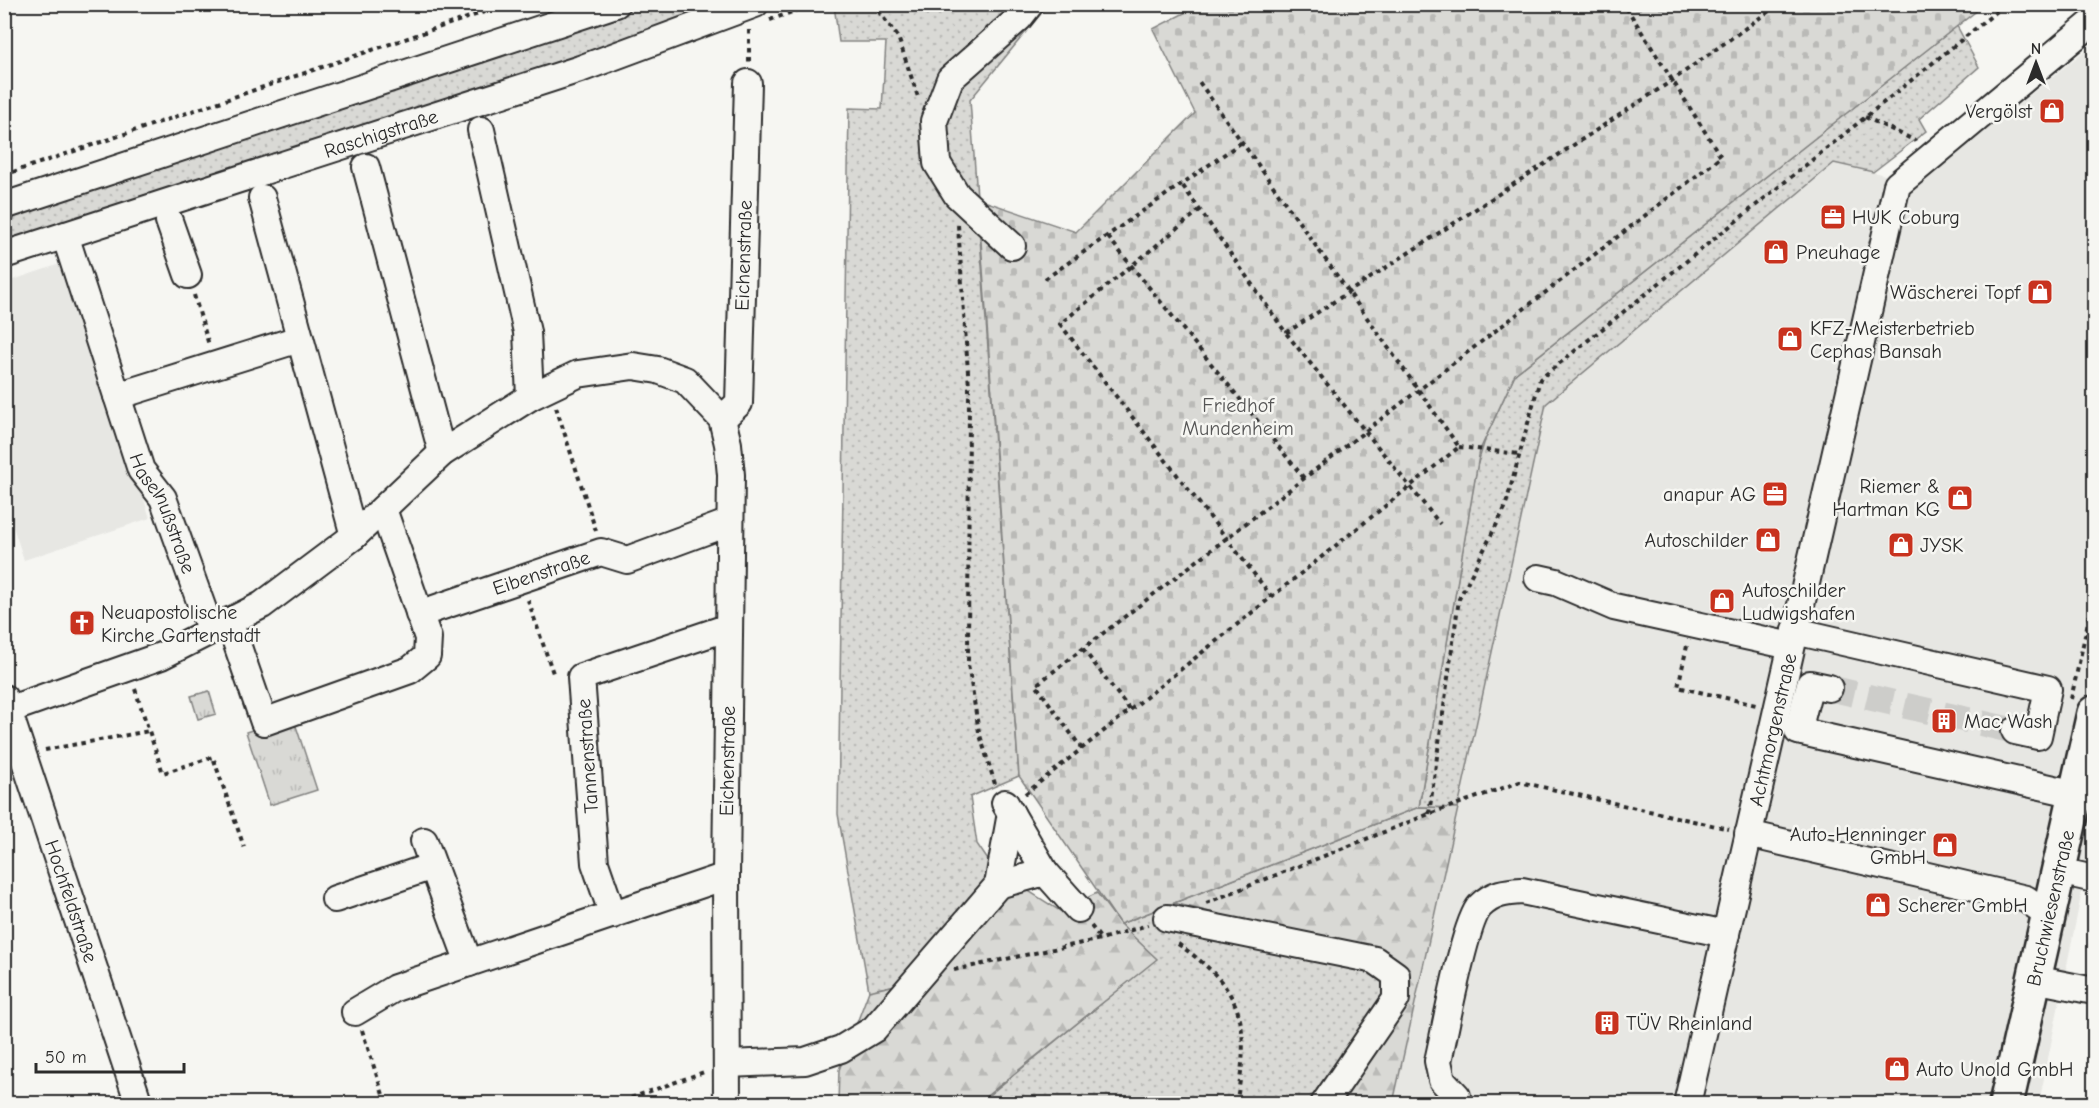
<svg xmlns="http://www.w3.org/2000/svg" width="2099" height="1108" font-family="'Comic Neue',sans-serif">
<defs>
<pattern id="grass-dots" width="8" height="8" patternUnits="userSpaceOnUse" patternTransform="scale(1.5)"><rect width="8" height="8" fill="#d9d9d5"/><path d="M2 2h.1M6 6h.1" fill="none" stroke="#babab7" stroke-width="1.8" stroke-linecap="round"/></pattern>
<pattern id="forest-firs" width="22" height="20" patternUnits="userSpaceOnUse" patternTransform="scale(1.5)"><rect width="22" height="20" fill="#d9d9d5"/><path d="M5 1l3.5 6h-7zM16 11l3.5 6h-7z" fill="#babab7"/></pattern>
<pattern id="cemetery-stones" width="16" height="16" patternUnits="userSpaceOnUse" patternTransform="scale(1.5)"><rect width="16" height="16" fill="#d9d9d5"/><path d="M2 7V4a2 2 0 0 1 4 0v3zM10 15v-3a2 2 0 0 1 4 0v3z" fill="#babab7"/></pattern>
<pattern id="park-tufts" width="24" height="20" patternUnits="userSpaceOnUse" patternTransform="scale(1.5)"><rect width="24" height="20" fill="#d9d9d5"/><path d="M3 7l-1-3M5 7V3M7 7l1-3M15 17l-1-3M17 17v-4M19 17l1-3" fill="none" stroke="#babab7"/></pattern>
</defs>
<rect width="100%" height="100%" fill="#f6f6f2"/>
<filter id="ink" filterUnits="userSpaceOnUse"><feTurbulence type="fractalNoise" baseFrequency=".0167" numOctaves="2"/><feDisplacementMap in="SourceGraphic" scale="12" xChannelSelector="R" yChannelSelector="G"/><feConvolveMatrix kernelMatrix="1 2 1 2 8 2 1 2 1" color-interpolation-filters="sRGB"/></filter>
<g filter="url(#ink)">
<!-- built -->
<path fill="#e7e7e3" d="M2094,43V889L2083,886L2039,1103L1393,1104L1546,404L1834,162L1920,184Z
M66,262L150,518L24,560L5,502L4,283Z"/>
<!-- grass -->
<path fill="url(#grass-dots)" stroke="#828280" stroke-width="1.5" d="M616,5H755L5,255L4,206Z
M834,5H1048L970,100L1019,776L970,797L977,844L994,869L905,983L869,991L838,814L849,108L882,109L886,42H839Z
M1957,26L1979,67L1919,119L1926,131L1873,172L1834,163L1546,404L1458,808L1419,807L1477,466L1486,437L1515,374Z
M1174,903L1377,954L1401,972L1332,1103L978,1104L1156,959L1120,924Z"/>
<!-- forest -->
<path fill="url(#forest-firs)" stroke="#828280" stroke-width="1.5" d="M1419,807L1458,808L1393,1103H1332L1402,999L1377,954L1174,903Z
M994,869L1060,911L1097,893L1120,924L1157,959L978,1103L838,1104L839,1070L869,991L905,983Z"/>
<!-- cemetery -->
<path fill="url(#cemetery-stones)" stroke="#828280" stroke-width="1.5" d="M1200,5H1984L1515,374L1480,450L1419,807L1120,924L1019,776L978,199L1076,232L1195,113L1153,29Z"/>
<!-- park -->
<path fill="url(#park-tufts)" stroke="#828280" stroke-width="1.5" d="M209,691L216,714L198,719L191,696Z
M293,717L317,790L270,805L246,732Z"/>
<g fill="none" stroke-linecap="round" stroke-linejoin="round">
<!-- minor-tunnel -->
<path stroke="#cdcdca" stroke-width="26" stroke-dasharray="26 13" stroke-linecap="butt" d="M1829,688L2015,731"/>
<!-- minor casing -->
<g stroke="#2b2b2b" stroke-width="30">
<g id="minor">
<path d="M481,130L527,332L530,397"/>
<path d="M366,167L442,453"/>
<path d="M262,198L354,536"/>
<path d="M4,206L616,4"/>
<path d="M169,221L188,275"/>
<path id="s1" d="M65,235L141,470L163,498L210,629"/>
<path d="M1012,246L957,195L937,163L934,121L950,79L1019,18L1030,4"/>
<path id="s2" d="M4,255L580,69L755,4"/>
<path d="M117,396L299,339"/>
<path id="s3" d="M722,419L739,403L748,83"/>
<path d="M1538,578L1556,582L1614,607L1791,646"/>
<path id="s4" d="M419,614L601,552L627,560L730,522"/>
<path d="M229,621L264,722L410,670L427,656L428,638L383,509"/>
<path d="M1795,631L2048,689L2038,736L2015,731"/>
<path d="M1829,688L1810,684L1798,731L2076,794"/>
<path id="s5" d="M4,698L139,1104"/>
<path d="M8,710L161,656L262,605L354,536L442,453L530,397L578,374L633,366L658,370L685,380L722,419L728,444L731,475L726,876L727,1104"/>
<path d="M1005,803L1045,872L1078,909"/>
<path d="M1748,834L2026,899L2049,915"/>
<path d="M424,841L469,963"/>
<path d="M2059,871L2094,879"/>
<path d="M998,885L1011,813"/>
<path d="M335,899L433,866"/>
<path d="M613,915L595,863L581,677L729,627"/>
<path d="M1167,918L1375,960L1396,975V999L1324,1104"/>
<path d="M2034,979L2094,991"/>
<path d="M355,1012L395,988L726,876"/>
<path d="M727,1064L805,1061L841,1049L874,1029L998,885L1045,872"/>
<path d="M1457,1096L1442,1080L1438,1061C1445,1032 1464,923 1480,906C1493,893 1506,892 1522,891L1726,934"/>
<path id="s6" d="M1687,1104L1897,185L2094,21"/>
</g>
</g>
<!-- major casing -->
<g stroke="#2b2b2b" stroke-width="38">
<g id="major">
<path id="s7" d="M2006,1104L2094,713"/>
</g>
</g>
<!-- path -->
<path stroke="#2b2b2b" stroke-width="4" stroke-dasharray="4.5 4.5" stroke-linecap="butt" d="M873,4L898,37L919,100
M770,20L814,4
M749,30V62
M1865,117L1916,141
M4,175L508,4
M1183,186L1286,333L1440,524
M1200,210L1060,324L1272,597
M958,225L969,387L968,664L979,732L995,784
M1108,237L1304,478
M1045,279L1242,142
M194,295L209,345
M1286,333L1673,80L1779,4
M556,407L596,531
M1459,447L1519,454
M528,600L554,676
M1687,646L1678,687L1756,705
M1083,649L1130,710
M135,689L163,773L213,757L244,847
M2071,699L2094,595
M1082,749L1036,685L1721,157L1624,4
M45,750L149,731
M1025,794L1459,447L1197,79
M1429,814L1459,599L1505,508L1540,379L2006,4
M1206,903L1429,814L1520,782L1729,829
M1091,926L1101,939
M1178,944C1245,990 1251,1025 1236,1104
M954,970L1101,939L1148,925
M362,1030L386,1104
M614,1104L707,1071"/>
<!-- minor -->
<use href="#minor" stroke="#f6f6f2" stroke-width="26"/>
<!-- major -->
<use href="#major" stroke="#f6f6f2" stroke-width="33"/>
</g>
</g>
<!-- icons -->
<defs>
<g id="shop-square" transform="scale(1.35)"><rect x="-9" y="-9" width="18" height="18" rx="4" fill="#c8321e" stroke="#f6f6f2"/><path d="M-5-2.5h2.3a2.7 3.5 0 0 1 5.4 0H5L5.5 6h-11ZM-1.5-2.5h3a1.5 2.3 0 0 0-3 0Z" fill="#fff"/></g>
<g id="office-square" transform="scale(1.35)"><rect x="-9" y="-9" width="18" height="18" rx="4" fill="#c8321e" stroke="#f6f6f2"/><path d="M-6-3h4V-5.5h4V-3h4V5H-6ZM-1-4.5V-3h2v-1.5ZM-6 0V1H6V0Z" fill="#fff"/></g>
<g id="church-square" transform="scale(1.35)"><rect x="-9" y="-9" width="18" height="18" rx="4" fill="#c8321e" stroke="#f6f6f2"/><path d="M-1.2-6h2.4v3.5h3.3v2.4h-3.3V6h-2.4V-.1h-3.3v-2.4h3.3Z" fill="#fff"/></g>
<g id="building-square" transform="scale(1.35)"><rect x="-9" y="-9" width="18" height="18" rx="4" fill="#c8321e" stroke="#f6f6f2"/><path d="M-4-6H4V6H1V3H-1V6H-4ZM-2.5-4.3h1.7v1.8h-1.7ZM.8-4.3h1.7v1.8H.8ZM-2.5-1h1.7V.8h-1.7ZM.8-1h1.7V.8H.8Z" fill="#fff"/></g>
</defs>
<g fill-rule="evenodd">
<use href="#shop-square" x="2052" y="111"/>
<use href="#office-square" x="1833" y="217"/>
<use href="#shop-square" x="1776" y="252"/>
<use href="#shop-square" x="2040" y="292"/>
<use href="#shop-square" x="1790" y="339"/>
<use href="#office-square" x="1775" y="494"/>
<use href="#shop-square" x="1960" y="498"/>
<use href="#shop-square" x="1768" y="540"/>
<use href="#shop-square" x="1901" y="545"/>
<use href="#shop-square" x="1722" y="601"/>
<use href="#church-square" x="82" y="623"/>
<use href="#building-square" x="1944" y="721"/>
<use href="#shop-square" x="1945" y="845"/>
<use href="#shop-square" x="1878" y="905"/>
<use href="#building-square" x="1607" y="1023"/>
<use href="#shop-square" x="1897" y="1069"/>
</g>
<g text-anchor="middle" stroke-width="5" stroke-linejoin="round" paint-order="stroke">
<!-- poi labels -->
<g font-size="20" fill="#2b2b2b" stroke="#f6f6f2" text-anchor="start">
<text x="2032" y="118" text-anchor="end">Vergölst</text>
<text x="1852" y="224">HUK Coburg</text>
<text x="1796" y="259">Pneuhage</text>
<text x="2020" y="299" text-anchor="end">Wäscherei Topf</text>
<text x="1810" y="335">KFZ-Meisterbetrieb<tspan x="1810" dy="23">Cephas Bansah</tspan></text>
<text x="1940" y="493" text-anchor="end">Riemer &amp;<tspan x="1940" dy="23">Hartman KG</tspan></text>
<text x="1756" y="501" text-anchor="end">anapur AG</text>
<text x="1748" y="547" text-anchor="end">Autoschilder</text>
<text x="1920" y="552">JYSK</text>
<text x="1742" y="597">Autoschilder<tspan x="1742" dy="23">Ludwigshafen</tspan></text>
<text x="101" y="619">Neuapostolische<tspan x="101" dy="23">Kirche Gartenstadt</tspan></text>
<text x="1964" y="728">Mac Wash</text>
<text x="1926" y="841" text-anchor="end">Auto-Henninger<tspan x="1926" dy="23">GmbH</tspan></text>
<text x="1898" y="912">Scherer GmbH</text>
<text x="1626" y="1030">TÜV Rheinland</text>
<text x="1916" y="1076">Auto Unold GmbH</text>
</g>
<!-- street labels -->
<g font-size="20" fill="#2b2b2b" stroke="#f6f6f2">
<text dy="7" stroke="none"><textPath href="#s2" startOffset="396">Raschigstraße</textPath></text>
<text dy="7" stroke="none"><textPath href="#s3" startOffset="171">Eichenstraße</textPath></text>
<text dy="7" stroke="none"><textPath href="#s1" startOffset="296">Haselnußstraße</textPath></text>
<text dy="7" stroke="none"><textPath href="#s4" startOffset="129">Eibenstraße</textPath></text>
<text dy="7" stroke="none"><textPath href="#s6" startOffset="384">Achtmorgenstraße</textPath></text>
<text transform="translate(587 756) rotate(-94)" y="7">Tannenstraße</text>
<text transform="translate(727 761) rotate(-89)" y="7">Eichenstraße</text>
<text dy="7" stroke="none"><textPath href="#s5" startOffset="214">Hochfeldstraße</textPath></text>
<text dy="7" stroke="none"><textPath href="#s7" startOffset="201">Bruchwiesenstraße</textPath></text>
</g>
<!-- park labels -->
<g font-size="20" fill="#565656" stroke="#f6f6f2">
<text x="1238" y="412">Friedhof<tspan x="1238" dy="23">Mundenheim</tspan></text>
</g>
</g>
<!-- margin -->
<rect width="2099" height="1108" fill="none" stroke="#f6f6f2" stroke-width="24"/>
<rect x="12" y="12" width="2075" height="1084" fill="none" stroke="#2b2b2b" stroke-width="2" filter="url(#ink)"/>
<!-- north arrow -->
<g transform="translate(2036 63)" stroke="#f6f6f2" stroke-width="4.5" paint-order="stroke">
<path d="M0-4.5L10 22L0 15L-10 22Z" fill="#2b2b2b"/>
<text y="-9" font-size="16" font-weight="bold" text-anchor="middle" fill="#2b2b2b">N</text>
</g>
<!-- scale -->
<path d="M36 1063v9h148v-9" fill="none" stroke="#2b2b2b" stroke-width="3"/>
<text x="45" y="1063" font-size="18" fill="#2b2b2b" stroke="#f6f6f2" stroke-width="4.5" paint-order="stroke">50 m</text>
</svg>
